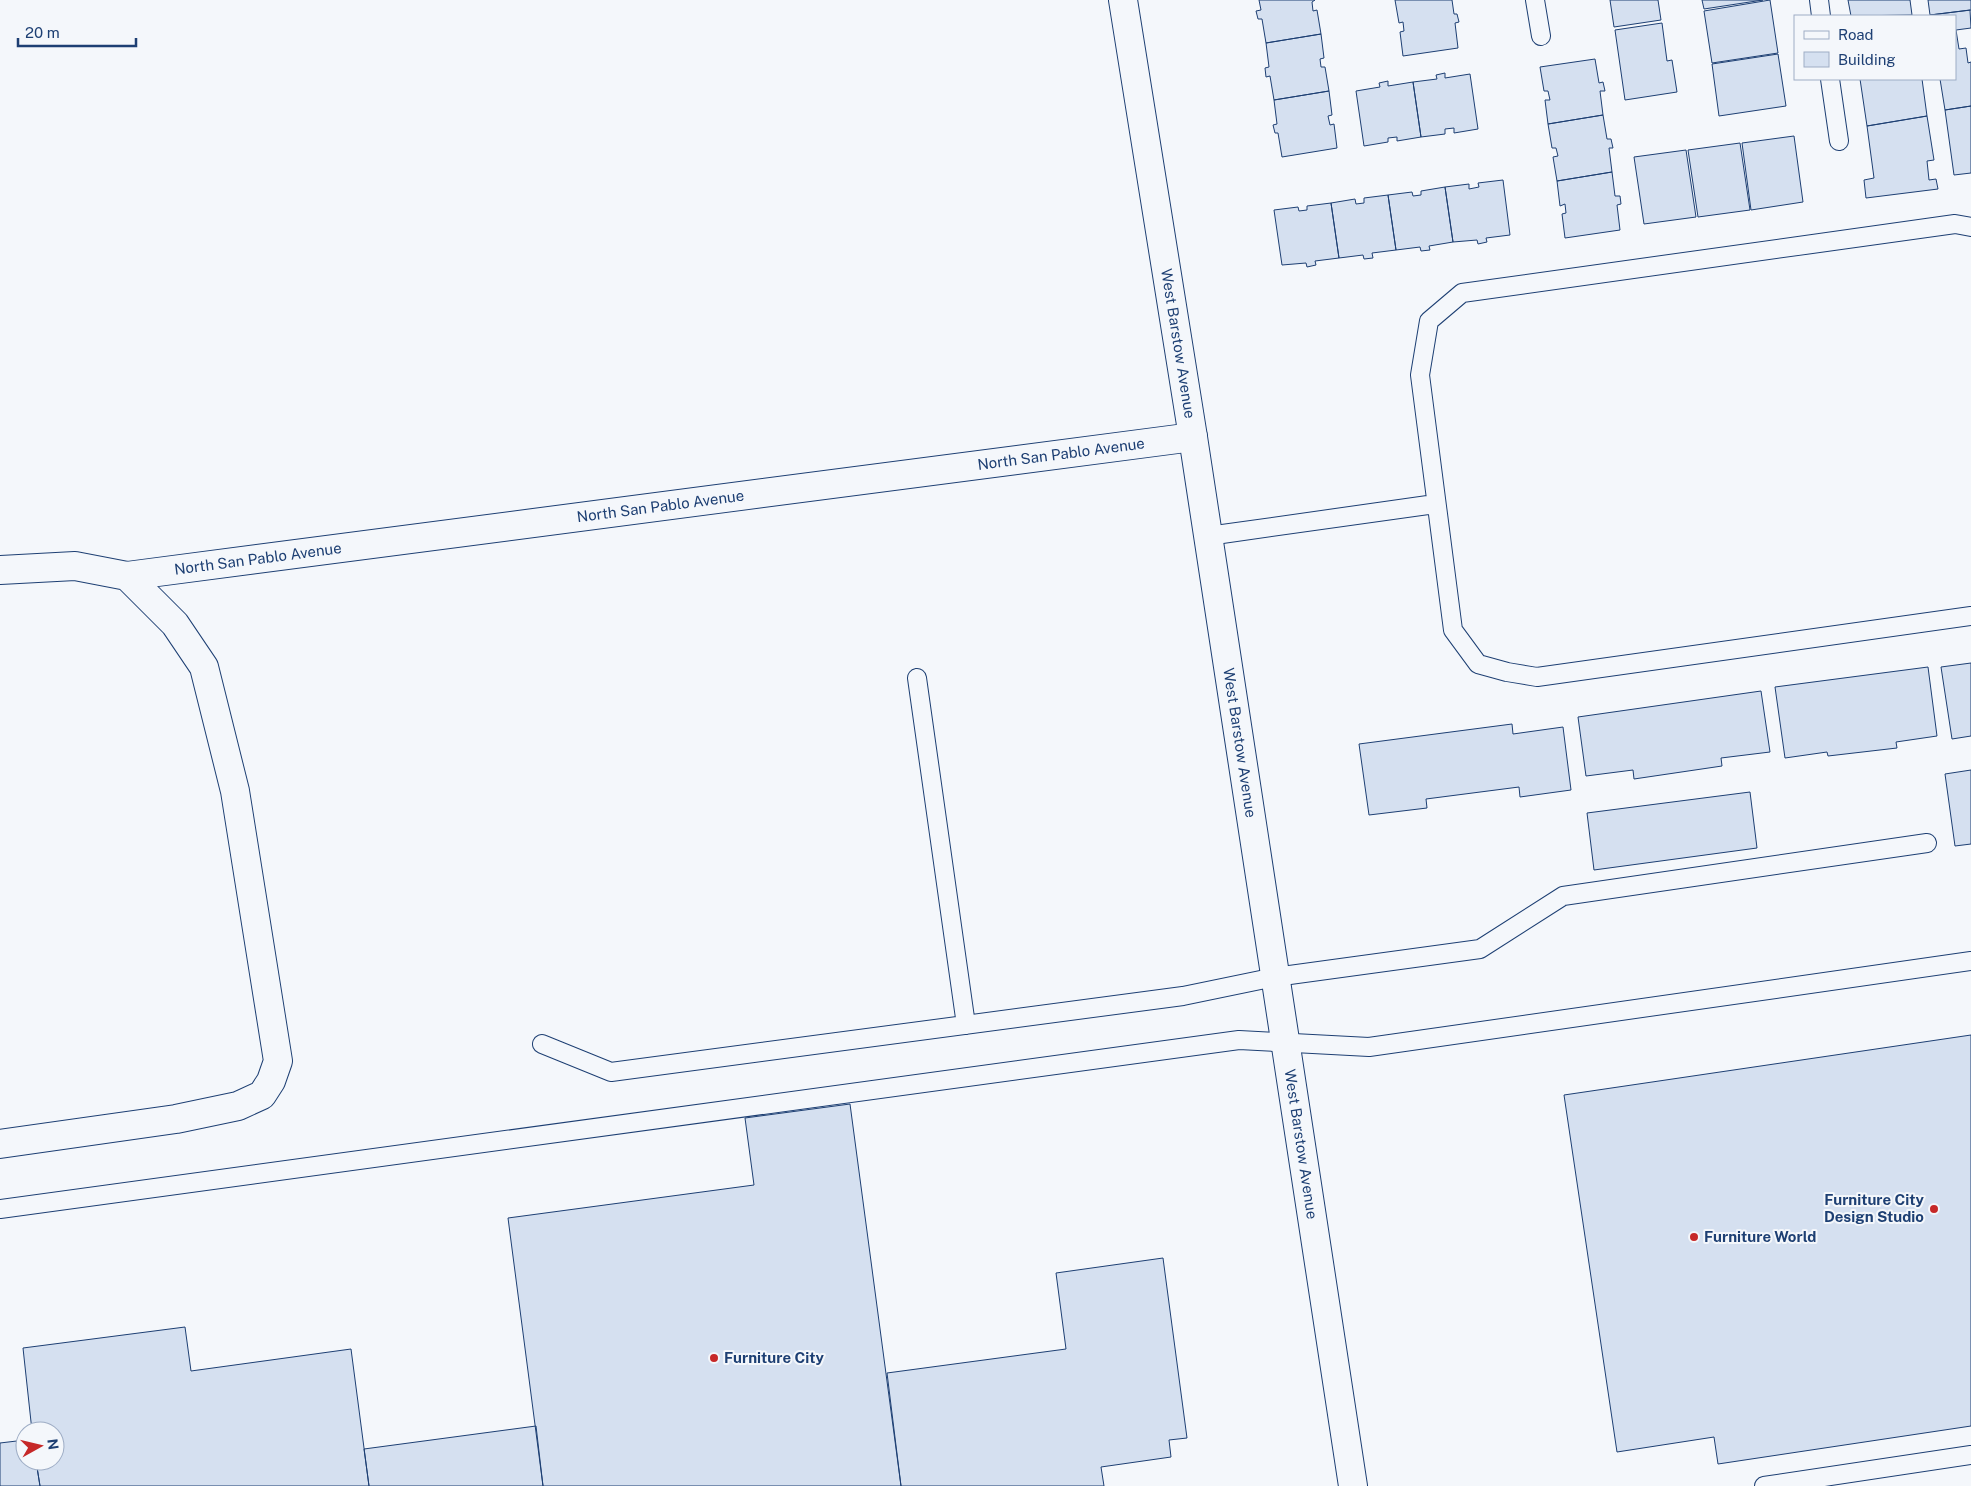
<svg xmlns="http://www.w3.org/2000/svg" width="1971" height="1486" font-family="'Public Sans',sans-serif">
<rect width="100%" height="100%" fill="#f4f7fb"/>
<!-- building -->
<path fill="#d5e0f0" stroke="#1d3f73" d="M1259,0H1315L1312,2L1313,11L1317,10L1321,34L1266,43L1262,19H1258L1256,11L1261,10Z
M1395,0H1452L1454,14H1457L1459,22L1455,23L1458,48L1403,56L1400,32L1404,31L1403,22L1399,23Z
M1610,0H1658L1661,20L1614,27Z
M1702,0H1763L1704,9Z
M1770,0L1778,53L1712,63L1704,11Z
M1848,0H1910L1912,15L1851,16Z
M1928,0H1971V10L1930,15Z
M1970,10L1971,28L1956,30L1959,49L1966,48L1968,63L1971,62V106L1945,110L1940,79H1955V16L1930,15Z
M1662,23L1667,61L1672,60L1677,92L1625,100L1615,30Z
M1321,34L1324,58L1320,59L1321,67H1325L1329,91L1274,100L1270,76L1266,77L1265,68L1269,67L1266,43Z
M1778,54L1786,106L1719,116L1712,64Z
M1595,59L1599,83L1603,82L1605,91H1600L1603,115L1548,124L1545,100H1550L1548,91H1544L1540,67Z
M1445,73V78L1470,74L1478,129L1454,133V128L1445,129V134L1421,137L1413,82L1437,79L1436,75Z
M1860,79H1922L1927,116L1867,126Z
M1388,81V86L1413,82L1421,137L1397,141V137L1388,138V142L1364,146L1356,91L1380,87L1379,83Z
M1329,91L1332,115L1328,116L1330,125L1334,124L1337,148L1282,157L1278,133H1275L1273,125L1277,124L1274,100Z
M1971,106V173L1954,175L1945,110Z
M1603,115L1607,139H1611L1613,148H1609L1612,172L1557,181L1553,157L1558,156L1556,148H1552L1548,124Z
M1927,116L1934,160L1927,161L1929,180L1936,179L1938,189L1866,198L1864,180L1874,178L1867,126Z
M1794,136L1803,202L1751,210L1742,143Z
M1740,143L1750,210L1698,217L1688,150Z
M1686,150L1696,217L1644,224L1634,157Z
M1612,172L1615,196H1620L1621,204L1617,205L1620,230L1565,238L1562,214L1566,213L1565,204L1560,206L1557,181Z
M1503,180L1510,235L1486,238L1487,242L1478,244L1477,240L1453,242L1445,187L1469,184V189L1479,187L1478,183Z
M1445,187L1453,242L1429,246L1430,250L1421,251L1420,247L1396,250L1388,195L1412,192L1413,196L1421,195V191Z
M1388,195L1396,250L1372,253L1373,258L1364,259L1363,255L1339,258L1331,203L1355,199L1356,204L1364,203V198Z
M1331,203L1339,258L1315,261L1316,265L1307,267L1306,263L1282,265L1274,210L1298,207L1299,211L1307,210V206Z
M1971,663V736L1952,739L1941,667Z
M1928,667L1937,736L1896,742L1897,748L1828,756L1827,752L1785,758L1775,687Z
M1761,691L1770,752L1721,758L1722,766L1634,779L1633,770L1586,776L1578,717Z
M1512,724L1513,734L1563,727L1571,790L1520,797L1519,787L1426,799L1427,808L1369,815L1359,744Z
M1971,770V844L1955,846L1945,774Z
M1750,792L1757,848L1594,870L1587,813Z
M1971,1035V1426L1718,1464L1714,1437L1617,1452L1564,1095Z
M850,1104L901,1486H543L508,1218L754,1185L745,1118Z
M1163,1258L1187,1438L1169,1440L1171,1457L1101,1467L1104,1486H901L887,1373L1066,1349L1056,1273Z
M185,1327L191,1371L351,1349L369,1486H40L36,1461H55V1431H32L23,1348Z
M536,1426L543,1486H369L364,1449Z
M25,1440V1461H36L40,1486H0V1443Z"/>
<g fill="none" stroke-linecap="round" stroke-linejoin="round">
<!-- service casing -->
<g stroke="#1d3f73" stroke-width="20">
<path id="service" d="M1535,0L1541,36
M1819,0L1821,16
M1830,79L1839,141
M1971,227L1955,224L1462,293L1429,321L1420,375L1453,630L1478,664L1507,672L1537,677L1971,616
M1208,536L1435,504
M917,678L966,1025
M542,1044L611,1072L1183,996L1275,977L1480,949L1563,896L1927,843
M0,1209L1239,1040L1369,1047L1971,961
M1764,1486L1971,1455"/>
</g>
<!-- minor casing -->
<g stroke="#1d3f73" stroke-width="30">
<g id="minor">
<path d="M0,570L75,566L127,576L175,624L204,667L235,791L278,1061L271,1081L262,1095L238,1106L176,1119L0,1144"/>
<path id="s1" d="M127,576L1193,437"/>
</g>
</g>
<!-- tertiary casing -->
<g stroke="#1d3f73" stroke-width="30">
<g id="tertiary">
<path id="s2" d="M1123,0L1193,437L1353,1486"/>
</g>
</g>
<!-- service -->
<use href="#service" stroke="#f4f7fb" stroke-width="18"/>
<!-- minor -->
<use href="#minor" stroke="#f4f7fb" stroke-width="28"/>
<!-- tertiary -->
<use href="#tertiary" stroke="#f4f7fb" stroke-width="28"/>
</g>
<!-- markers -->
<g fill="#c62828" stroke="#f4f7fb" stroke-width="2">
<circle cx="1934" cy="1209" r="5"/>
<circle cx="1694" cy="1237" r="5"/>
<circle cx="714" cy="1358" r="5"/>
</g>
<g text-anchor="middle" stroke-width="4" stroke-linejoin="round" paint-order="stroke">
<!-- street labels -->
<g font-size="15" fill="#1d3f73" stroke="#f4f7fb">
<text dy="5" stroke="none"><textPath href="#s2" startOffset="348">West Barstow Avenue</textPath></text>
<text dy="5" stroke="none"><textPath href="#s1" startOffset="942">North San Pablo Avenue</textPath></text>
<text dy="5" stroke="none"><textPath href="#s1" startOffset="538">North San Pablo Avenue</textPath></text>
<text dy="5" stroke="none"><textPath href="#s1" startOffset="132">North San Pablo Avenue</textPath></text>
<text dy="5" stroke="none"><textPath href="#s2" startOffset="752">West Barstow Avenue</textPath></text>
<text dy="5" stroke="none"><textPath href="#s2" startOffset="1158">West Barstow Avenue</textPath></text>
</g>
<!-- poi labels -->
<g font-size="15" font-weight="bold" fill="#1d3f73" stroke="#f4f7fb" text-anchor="start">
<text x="1924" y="1205" text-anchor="end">Furniture City<tspan x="1924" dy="17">Design Studio</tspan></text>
<text x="1704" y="1242">Furniture World</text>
<text x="724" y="1363">Furniture City</text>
</g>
</g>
<!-- legend -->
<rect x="1794" y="15" width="162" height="65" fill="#f4f7fb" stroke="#9eadc5"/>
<rect x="1804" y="31" width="25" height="8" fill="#f4f7fb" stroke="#9eadc5"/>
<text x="1838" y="40" font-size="15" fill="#1d3f73">Road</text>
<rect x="1804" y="52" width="25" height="15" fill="#d5e0f0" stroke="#9eadc5"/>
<text x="1838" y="65" font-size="15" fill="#1d3f73">Building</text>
<!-- north arrow -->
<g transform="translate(40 1446) rotate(82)"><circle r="24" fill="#f4f7fb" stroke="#9eadc5"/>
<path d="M0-4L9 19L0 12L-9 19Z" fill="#c62828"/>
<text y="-8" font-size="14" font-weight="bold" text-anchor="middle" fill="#1d3f73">N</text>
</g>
<!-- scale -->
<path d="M18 38v8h118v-8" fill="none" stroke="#1d3f73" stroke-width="2.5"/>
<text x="25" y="38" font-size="15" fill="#1d3f73" stroke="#f4f7fb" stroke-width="4" paint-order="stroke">20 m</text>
</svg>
